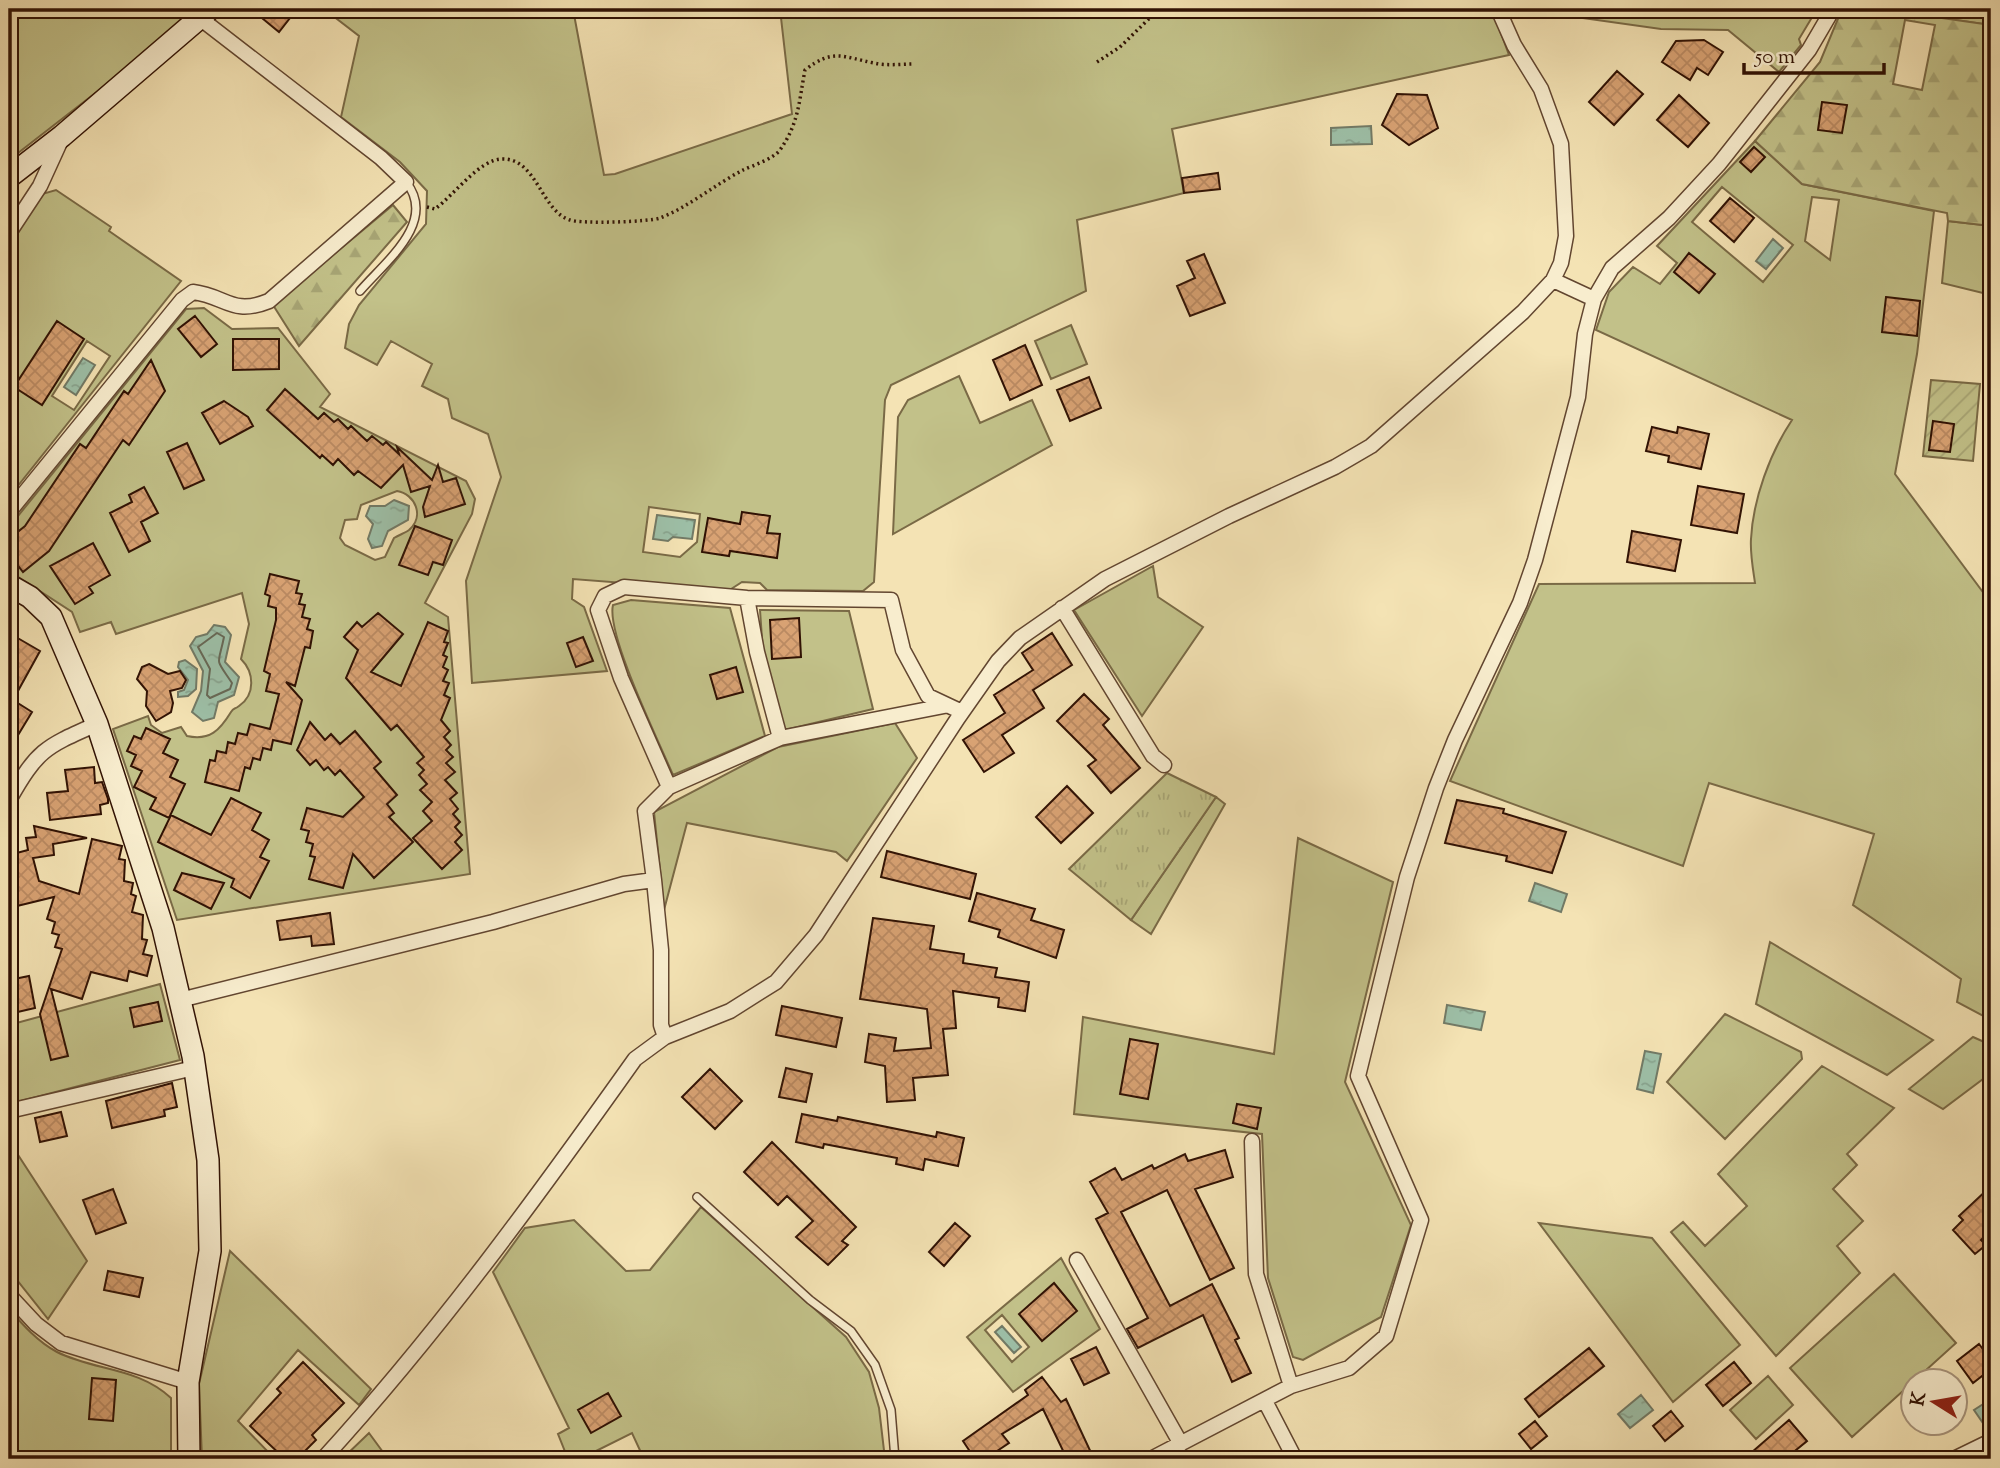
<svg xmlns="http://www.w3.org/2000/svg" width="2000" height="1468" font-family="'Sorts Mill Goudy',serif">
<defs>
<pattern id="forest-firs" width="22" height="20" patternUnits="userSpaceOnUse" patternTransform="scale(1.75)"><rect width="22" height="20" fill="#c2c189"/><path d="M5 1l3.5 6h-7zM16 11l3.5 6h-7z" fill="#a7a575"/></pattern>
<pattern id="park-tufts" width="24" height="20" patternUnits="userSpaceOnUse" patternTransform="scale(1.75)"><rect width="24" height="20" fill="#c2c189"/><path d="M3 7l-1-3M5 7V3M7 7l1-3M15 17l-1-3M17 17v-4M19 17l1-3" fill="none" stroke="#a7a575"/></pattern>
<pattern id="garden-furrows" width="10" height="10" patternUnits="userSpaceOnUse" patternTransform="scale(1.75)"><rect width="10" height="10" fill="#c2c189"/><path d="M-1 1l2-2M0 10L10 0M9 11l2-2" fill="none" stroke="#a7a575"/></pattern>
<pattern id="water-ripples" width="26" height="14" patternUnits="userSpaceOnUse" patternTransform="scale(1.75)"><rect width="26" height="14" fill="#9dbfa7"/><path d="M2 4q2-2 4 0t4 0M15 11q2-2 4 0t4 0" fill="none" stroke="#88a38e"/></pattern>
<pattern id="building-cross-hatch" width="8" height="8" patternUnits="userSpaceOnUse" patternTransform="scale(1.75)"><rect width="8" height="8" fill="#d8a273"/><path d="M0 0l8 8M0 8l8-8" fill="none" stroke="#ba8a62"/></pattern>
</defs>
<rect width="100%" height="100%" fill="#f4e3b4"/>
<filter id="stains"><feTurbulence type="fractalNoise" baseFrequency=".00286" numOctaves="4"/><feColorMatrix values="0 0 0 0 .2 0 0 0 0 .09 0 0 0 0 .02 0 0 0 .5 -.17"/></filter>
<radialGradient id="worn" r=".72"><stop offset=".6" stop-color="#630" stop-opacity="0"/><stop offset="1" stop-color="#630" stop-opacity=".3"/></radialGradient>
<!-- grass -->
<path fill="#c2c189" stroke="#7a6a46" stroke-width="2" fill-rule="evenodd" d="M9,9H194L134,63L9,160Z
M324,9H573L604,175L615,174L792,114L780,9H1492L1509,55L1172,129L1184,193L1077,220L1086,291L891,385L885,400L874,582L863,591L767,590L760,583L742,582L728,591L573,579L572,599L584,607L607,671L472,683L466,581L501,477L488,434L452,418L448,399L422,386L432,364L391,341L377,365L345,348L349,324L359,305L426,224L427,191L400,162L341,117L359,36ZM649,507L700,514L697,542L680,557L643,552Z
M1518,9H1817L1799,39L1801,45L1779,72L1728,30L1661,29Z
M1879,9H1991V25Z
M1755,141L1802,184L1934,211L1917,354L1895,474L1991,603V1020L1957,1002L1961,979L1853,905L1874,834L1709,783L1683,866L1450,781L1539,584L1755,583C1753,569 1750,553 1751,539C1753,499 1770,453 1792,420L1596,330L1609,292L1633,267L1660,284L1677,263L1657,246ZM1722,187L1793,245L1763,282L1692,222ZM1812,197L1839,200L1830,260L1805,241Z
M56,190L111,227L109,231L181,281L9,497V243L42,194ZM87,341L110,356L74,410L52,396Z
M1948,221L1991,226V295L1942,283Z
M204,308L232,329L278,328L330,394L320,407L466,481L475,499L472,514L425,603L448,617L470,874L177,920L113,729L148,716L151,725L162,733L181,727L187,736C210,741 220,730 231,712C234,707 234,710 239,706C256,694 254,672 241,659L249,624L242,593L116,634L111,622L80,632L72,612L9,571V527L186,309ZM397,491C415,494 425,516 409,530C405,533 399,535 394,538L385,557L375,560L345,545L340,538L345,520L357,519L361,505Z
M1071,325L1087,364L1051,379L1035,341Z
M959,376L980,423L1032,400L1052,445L893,534L898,417L908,400Z
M1153,566L1158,597L1203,627L1142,716L1074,610Z
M631,600L730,608L765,736L673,775C659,742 606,634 613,605Z
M760,610L849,611L873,709L785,730L763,653Z
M895,723L917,758L847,861L836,852L687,823L664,910L654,812L778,747Z
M1216,797L1225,804L1151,934L1131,920Z
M1298,838L1393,882L1345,1082L1411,1225L1381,1317L1303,1360L1293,1357L1268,1278L1262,1134L1074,1114L1083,1017L1274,1054Z
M1770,942L1933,1040L1887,1075L1756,1004Z
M160,984L180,1060L9,1104V1025Z
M1725,1014L1801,1052L1802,1059L1725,1139L1667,1082Z
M1973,1037L1991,1045V1073L1943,1109L1909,1089Z
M1822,1066L1894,1108L1847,1154L1857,1165L1833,1189L1863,1221L1837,1246L1860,1273L1776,1356L1671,1232L1683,1222L1705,1246L1747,1206L1718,1174Z
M9,1141L87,1261L48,1319L9,1270Z
M701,1207L846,1337L869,1372L879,1408L885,1459H644L632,1433L592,1453L595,1459H568L558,1434L569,1428L493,1272L525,1228L574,1220L626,1271L650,1270Z
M1539,1223L1652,1238L1740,1345L1673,1402Z
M230,1251L371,1389L359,1405L298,1350L238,1421L275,1459H202L199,1384Z
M1061,1258L1100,1329L1013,1392L967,1337ZM1002,1315L1029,1347L1012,1362L985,1330Z
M1894,1274L1956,1343L1852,1437L1790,1368Z
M9,1309C23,1325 38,1342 57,1352C95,1371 138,1367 171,1398V1459H9Z
M1768,1376L1793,1405L1756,1439L1730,1410Z
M369,1433L388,1459H342Z"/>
<!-- forest -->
<path fill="url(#forest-firs)" stroke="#7a6a46" stroke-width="2" fill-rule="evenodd" d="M1842,9H1879L1991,25V102L1985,121L1991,123V226L1948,221L1947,213L1802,184L1755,141L1820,62ZM1905,20L1935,25L1922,90L1893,84Z
M393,205L407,222L299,346L273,305Z"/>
<!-- park -->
<path fill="url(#park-tufts)" stroke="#7a6a46" stroke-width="2" d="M1167,773L1216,797L1131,920L1069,869Z"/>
<!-- garden -->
<path fill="url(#garden-furrows)" stroke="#7a6a46" stroke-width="2" d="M1931,380L1980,384L1973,461L1923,456Z"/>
<!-- water -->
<path fill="url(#water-ripples)" stroke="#727a66" stroke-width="2" d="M1371,126L1372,144L1331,145V128Z
M1773,239L1783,248L1766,269L1756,261Z
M83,358L95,365L76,395L64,387Z
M394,500L409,506L408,520L388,531L382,546L372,548L368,539L373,524L366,516L370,506H385Z
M657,515L695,520L692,539L673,537L668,541L653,539Z
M214,625L225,627L231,635L225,662L239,677L234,695L218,702L214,718L203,721L192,712L201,691L203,671L190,646L196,637L207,634Z
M185,660L197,669L196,689L188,696L178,697V692L184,690L188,680L178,667L179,662Z
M1535,883L1567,894L1561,912L1529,901Z
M1447,1005L1485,1012L1481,1030L1444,1023Z
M1645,1051L1661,1054L1653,1093L1637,1089Z
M1002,1326L1021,1347L1014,1353L995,1332Z
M1641,1395L1653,1410L1630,1428L1618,1414Z
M1991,1399V1421L1985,1426L1974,1410Z"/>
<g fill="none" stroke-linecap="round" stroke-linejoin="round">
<!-- shore -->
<path stroke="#676856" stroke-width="2" d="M217,633L224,637C218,667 214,656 232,683L230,689L210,698L207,695L210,669L198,647Z"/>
</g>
<!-- building -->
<path fill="url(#building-cross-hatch)" stroke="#311204" stroke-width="2" d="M251,9H297L279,32Z
M1704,40L1723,52L1708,75L1697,68L1690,80L1662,62L1676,41Z
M1617,71L1643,94L1614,125L1589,102Z
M1397,94L1427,95L1438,128L1409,145L1382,125Z
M1679,95L1709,123L1688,147L1657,120Z
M1822,102L1847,105L1842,133L1818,130Z
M1754,147L1765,157L1751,172L1740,162Z
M1218,173L1220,189L1184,193L1182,178Z
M1730,198L1754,218L1734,242L1710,221Z
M1689,253L1715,274L1699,293L1674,272Z
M1204,254L1225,303L1190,316L1177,286L1195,278L1187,261Z
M1886,297L1920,301L1917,336L1882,332Z
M195,316L217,344L201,357L178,329Z
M57,321L84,339L42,405L14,387Z
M233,339H279V369L233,370Z
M1025,345L1042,385L1010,400L993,360Z
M151,360L165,391L129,445L123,440L49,551L23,572L9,554V539L25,526L80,444L86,448L124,391L128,394Z
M1089,377L1101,408L1070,421L1057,390Z
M285,389L318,419L324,413L334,422L338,419L348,429L351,426L367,441L372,436L383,445L386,442L399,454L397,447L432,480L438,465L443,482L456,478L465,504L425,517L423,507L430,486L411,492L403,465L381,488L358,471L354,475L338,459L333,465L322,455L320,458L267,410Z
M224,401L248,417L253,426L220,444L202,413Z
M1933,421L1954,424L1950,452L1929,450Z
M1652,427L1677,433L1678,427L1709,434L1701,469L1668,462L1669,456L1646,451Z
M187,443L204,480L184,489L167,452Z
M1698,486L1744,494L1737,533L1691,525Z
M144,487L158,513L141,522L150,541L129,552L110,513L132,502L129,495Z
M742,512L770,516L767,533L780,534L777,558L730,551L729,556L702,552L708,518L740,524Z
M415,526L452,540L443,565L433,562L428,575L399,565Z
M1632,531L1681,540L1675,571L1627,562Z
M93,543L110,575L89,587L93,593L75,604L50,566Z
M270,574L299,581L296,593L302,594L299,604L305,605L302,617L310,619L307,629L313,631L310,648L305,647L295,686L286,682L302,700L291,744L273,740L271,750L263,748L260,760L253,758L250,769L245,767L239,791L205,782L210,760L215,761L217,751L226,753L228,742L235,744L238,733L247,735L250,724L270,729L279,694L266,691L270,674L264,671L276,620V608L268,606L270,596L265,594Z
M378,613L403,634L371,672L401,686L428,622L448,631L444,642L448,643L443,655L447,657L443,667L448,670L443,681L449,683L444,695L450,698L441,720L450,731L444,737L451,745L446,750L453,757L446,763L455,772L445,780L457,793L450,799L458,809L453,814L460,822L455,827L462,835L455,842L462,850L442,869L413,838L432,821L423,811L432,802L420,790L427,784L419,775L424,770L417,763L424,757L397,725L391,730L346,678L358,650L344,637L357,622L362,627Z
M799,618L801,657L772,659L770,620Z
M9,633L40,651L13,700L32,712L9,750Z
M1052,633L1072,665L1033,690L1044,708L1002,735L1014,753L984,772L963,740L1005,713L994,695L1033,670L1022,653Z
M583,637L593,661L576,667L567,643Z
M149,664L168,674L180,671L186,680L182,688L170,691L173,703L171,712L156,721L146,706L147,691L137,679L142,667Z
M736,667L743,692L717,699L710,675Z
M1084,694L1109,719L1103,725L1140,768L1111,793L1088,766L1096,760L1057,721Z
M310,722L325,740L331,734L340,744L355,731L381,762L374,768L397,795L387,804L394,813L389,817L413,842L374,878L353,854L343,888L309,879L315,857L310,856L313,844L306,842L309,831L301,829L307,808L343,817L364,797L340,770L335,775L328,767L324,770L316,760L310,765L297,750Z
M146,728L170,739L163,753L178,760L170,777L185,784L169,818L150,809L156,798L134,787L142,771L131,766L136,755L127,751L134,736L141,739Z
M94,767L95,783L102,782L108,799V803L100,805L101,814L50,820L47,793L68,791L65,770Z
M1067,786L1093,813L1061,843L1036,817Z
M231,798L261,813L252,830L269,840L260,857L269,861L250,898L231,887L234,879L158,842L171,815L211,835Z
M1457,800L1504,809L1503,813L1566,832L1552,873L1506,861L1507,856L1445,843Z
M34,826L87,838L53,844L54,855L33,858L39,881L79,894L92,839L122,846L119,859L125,860L124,881L133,883L131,894L136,896L132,912L143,915L142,939L147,940L143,954L152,956L147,976L129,971L127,981L91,972L82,999L51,989L68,1056L51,1060L40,1014L62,949L55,947L59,935L52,933L55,922L47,919L54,897L9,908V855L28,850L26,838L36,837Z
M887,851L976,874L970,899L881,877Z
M182,873L224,883L211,909L174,890Z
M977,893L1035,909L1031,920L1064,930L1056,958L998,937L1000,930L969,921Z
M330,913L334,944L312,946L311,936L280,940L277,921Z
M873,918L934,926L930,949L964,954L963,963L997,968L995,977L1029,982L1025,1011L998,1007L999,998L953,991L956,1028L943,1029L948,1075L913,1078L915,1100L887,1102L885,1066L865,1062L869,1034L896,1038L894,1051L931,1048L927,1009L860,999Z
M29,976L35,1008L9,1014V980Z
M158,1002L162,1021L134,1027L130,1008Z
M782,1006L842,1018L836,1047L776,1035Z
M1130,1039L1158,1044L1148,1099L1120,1094Z
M786,1068L812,1074L806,1102L779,1097Z
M710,1069L742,1101L715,1129L682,1097Z
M172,1083L177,1107L164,1110L165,1116L112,1128L106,1101Z
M1237,1104L1261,1108L1257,1129L1233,1123Z
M61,1112L67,1136L40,1142L35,1118Z
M802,1114L837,1121L838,1117L936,1137L937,1132L964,1138L958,1166L925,1159L923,1170L896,1164L897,1158L824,1144L823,1148L796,1142Z
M772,1142L856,1227L842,1241L848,1245L828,1265L796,1237L813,1221L787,1196L778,1205L744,1172Z
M1225,1150L1233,1177L1195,1189L1234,1268L1210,1280L1167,1190L1121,1212L1170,1306L1212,1284L1239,1338L1235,1340L1251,1373L1232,1382L1203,1315L1138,1348L1127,1329L1148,1318L1096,1219L1108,1213L1090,1182L1115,1168L1122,1180L1152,1165L1154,1169L1185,1154L1188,1161Z
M1991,1186V1230L1981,1240L1986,1245L1975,1254L1953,1230L1963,1220L1959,1216Z
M113,1189L126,1223L96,1234L83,1200Z
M955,1223L970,1236L944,1266L929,1252Z
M108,1271L143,1278L139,1297L104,1290Z
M1054,1283L1077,1311L1042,1341L1019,1314Z
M1979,1344L1991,1360V1369L1973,1383L1957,1361Z
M1096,1347L1109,1373L1084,1385L1071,1359Z
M1589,1348L1604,1366L1539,1417L1525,1399Z
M303,1362L344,1403L312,1435L316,1440L297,1459H285L250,1426L281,1393L277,1389Z
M1734,1362L1751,1383L1723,1406L1706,1385Z
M1042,1377L1061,1402L1066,1399L1094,1459H1067L1043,1409L1002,1434L1009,1443L985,1459H975L963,1441L1028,1395L1025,1390Z
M92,1378L116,1380L113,1421L89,1419Z
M608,1393L621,1416L591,1433L578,1410Z
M1671,1411L1683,1426L1665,1441L1653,1426Z
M1789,1420L1807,1441L1785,1459H1744Z
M1535,1421L1547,1436L1531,1449L1519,1434Z"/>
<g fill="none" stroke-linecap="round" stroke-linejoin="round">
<!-- lane casing -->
<g stroke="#624630" stroke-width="10">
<path id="lane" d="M360,291C385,262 438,222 406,182
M697,1197L810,1300L851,1331L875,1365L891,1410L895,1459"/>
</g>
<!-- street casing -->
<g stroke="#624630" stroke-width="17">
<path id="street" d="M9,233L40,186L61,140
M1553,280L1594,299
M9,512L182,300L193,292C226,296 232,316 269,301L406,182L381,158L201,19
M747,598L757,652L780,738L944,706
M1062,608L1153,756L1164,765
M669,787L621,678L598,610L605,596L624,587L747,598L891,600L903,650L928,696L962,712
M9,800C38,749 45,747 97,724
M654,880L645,811L669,787L780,738
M180,1000L493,922L624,884L654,880L661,950V1025L665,1037
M9,1111L194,1068
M1252,1141L1256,1274L1291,1386
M1077,1260L1181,1444
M9,1295L36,1324L61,1343L188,1382
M1265,1401L1295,1459
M323,1459C438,1333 537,1197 635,1059L665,1037L730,1011L776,982L816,935L958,718L998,661L1020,638L1105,579L1229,516L1335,467L1371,446L1523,312L1553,280L1561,263L1566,236L1561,144L1541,89L1514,45L1498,9
M1151,1459L1291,1386L1349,1368L1386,1336L1421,1220L1358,1076L1407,877L1436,788L1455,740L1520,603L1535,560L1578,397L1585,334L1594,299L1612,268L1669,218L1719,164L1809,50L1833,9
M1954,1459L1991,1441"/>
</g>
<!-- secondary casing -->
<g stroke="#311204" stroke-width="24">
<path id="secondary" d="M9,177L62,136L210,9
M9,585L30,597L51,617L97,724L163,928L193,1056L208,1160L210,1251L188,1382L189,1459"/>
</g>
<!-- path -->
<path stroke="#311204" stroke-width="3.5" stroke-dasharray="2 3.5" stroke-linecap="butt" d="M1097,62L1120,47L1159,9
M427,207L435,209C454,195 480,159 502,159C537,158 541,211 570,220C582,224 648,222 660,218C687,208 716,184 743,170C754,165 773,159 780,150C799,123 799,101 805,70C833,48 843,57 874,63C886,66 901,64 914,64"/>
<!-- lane -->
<use href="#lane" stroke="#f8edce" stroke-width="7"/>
<!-- street -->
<use href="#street" stroke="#f8edce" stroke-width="14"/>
<!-- secondary -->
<use href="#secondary" stroke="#f8edce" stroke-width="21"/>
</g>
<!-- margin -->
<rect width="2000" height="1468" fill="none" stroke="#f4e3b4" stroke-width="35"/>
<rect x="10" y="10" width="1979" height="1447" fill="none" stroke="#311204" stroke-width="3.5"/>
<rect x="18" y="18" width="1965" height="1433" fill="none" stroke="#311204" stroke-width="2"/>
<!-- north arrow -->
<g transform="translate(1934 1402) rotate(281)"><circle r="33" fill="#f8edce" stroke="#a8957d" stroke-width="2"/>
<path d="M0-5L12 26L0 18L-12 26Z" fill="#8f2418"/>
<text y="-10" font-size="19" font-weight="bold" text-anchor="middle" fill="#311204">K</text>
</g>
<!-- scale -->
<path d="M1744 63v10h140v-10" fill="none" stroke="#311204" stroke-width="3.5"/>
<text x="1755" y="63" font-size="21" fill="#311204" stroke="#f8edce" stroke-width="5" paint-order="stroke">50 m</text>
<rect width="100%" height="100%" filter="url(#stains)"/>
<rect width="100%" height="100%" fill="url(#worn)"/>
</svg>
